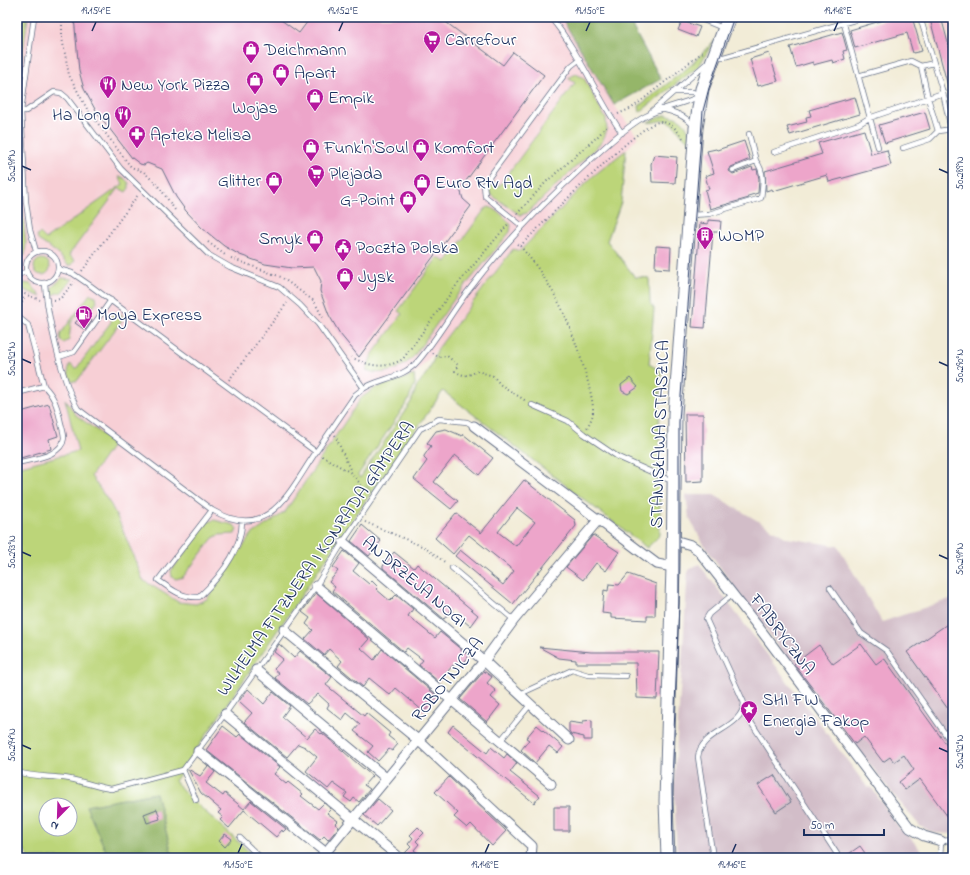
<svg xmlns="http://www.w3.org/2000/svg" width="970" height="875" font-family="'Indie Flower',sans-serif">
<rect width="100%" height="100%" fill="#fff"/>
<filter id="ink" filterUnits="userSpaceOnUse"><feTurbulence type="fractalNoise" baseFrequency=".025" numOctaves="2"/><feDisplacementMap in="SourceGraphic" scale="8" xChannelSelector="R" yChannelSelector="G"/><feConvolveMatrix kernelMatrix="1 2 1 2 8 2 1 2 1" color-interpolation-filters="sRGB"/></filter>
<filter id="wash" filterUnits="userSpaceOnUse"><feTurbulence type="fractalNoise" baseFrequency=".012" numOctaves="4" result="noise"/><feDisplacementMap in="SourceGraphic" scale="16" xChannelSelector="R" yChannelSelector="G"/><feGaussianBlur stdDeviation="0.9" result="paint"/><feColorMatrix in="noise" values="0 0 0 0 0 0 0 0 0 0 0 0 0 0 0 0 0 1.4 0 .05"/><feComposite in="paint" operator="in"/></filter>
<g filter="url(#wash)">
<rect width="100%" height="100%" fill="#f2ecd7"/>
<!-- built -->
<path fill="#f7cfd5" d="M28,17H561L614,105L638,137L626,150L592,177L520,251L513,249L439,347L414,375L375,388L361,398L285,512L251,535L207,599L196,604L179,602L143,580L120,523L111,505L91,476L114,443L76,415L66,400L78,451L17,467V262L25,255L26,243L17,152V92Z
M944,17H953V51L952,46Z"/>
<!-- industrial -->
<path fill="#d2bdc8" d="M686,495H714L787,538L838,546L882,622L953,598V834L934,833L920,826L897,799L780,649L706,548L689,518Z
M699,564L868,788L871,787L901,831L904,830L927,858H677L674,785L688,570Z"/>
<!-- green -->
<path fill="#bcd579" stroke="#6c826c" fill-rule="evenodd" d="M17,17H28L17,92Z
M714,41L699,66L640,112L639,106L691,65Z
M576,74L584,78L606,119L607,130L602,142L527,213L520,215L490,194L489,189L492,181L499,186L575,83L568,78Z
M665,115C682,116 690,126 690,142C681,137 678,125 667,121C660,119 654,124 648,122Z
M626,150L621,202L607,241L635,277L649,278L650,302L654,309L649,364L659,370L661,373L659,407L660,535L647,548L443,391L372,493L366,485L371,493L175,781L186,794L256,858H173L156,793L86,806L109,858H29L17,836V467L78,451L65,399L76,415L114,443L91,476L111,505L120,523L143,580L178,602L196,604L207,599L251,535L285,512L361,398L375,388L414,375L415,384L408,401L358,475L360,478L411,402L417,386L429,370L439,347L513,249L520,251L592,177ZM46,805H70V829H46Z
M17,152L26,243L25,255L17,262Z
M119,177H123L129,183V188L126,192L119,188L69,255L75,260L72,265H68L56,252L38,240L37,236L40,233L46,239L123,184Z
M489,207C497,209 506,218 511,225L510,232L455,298L414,356C402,369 383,377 366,370L372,355L402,314L398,311L438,257L446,262L485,209Z
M34 267a8 8 0 1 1 16 0a8 8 0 1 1-16 0Z
M62,278L72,279L62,292L51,295L52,287Z
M17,282L31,284L41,297L17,287Z
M90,294L96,296L97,302L94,306L81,309L71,323L69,340L64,343L62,342L60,338L61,333Z
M115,312L122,315L123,319L77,381H72C68,377 67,369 70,364L76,369L111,322L112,315Z
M214,520L234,525L237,529L235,534L219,535L213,538L183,577L176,579L172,577L171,571L207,522Z"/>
<!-- forest -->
<path fill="#95b669" stroke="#587264" d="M561,17H627L661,79L614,105Z
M156,793L173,858H109L86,806Z"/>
<g id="blocks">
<!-- building -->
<path fill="#eda5ca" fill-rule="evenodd" d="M74,17H277L299,33L311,17H439L503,65L513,52L544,75L460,189L463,199L471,206L359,357L340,334L329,315L320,291L321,281L314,267L292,268L265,264L240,255L224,246L202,228L186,211L176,197L162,169L147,163L144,165L140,164L132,158L96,111L84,89L79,71Z
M894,17H912L922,51L913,53L907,33L855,48L850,30Z
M937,17H941L953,61V93L950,94L930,19Z
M682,21L700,27L696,37L678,30Z
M842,32L847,50L843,51L845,59L833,63L832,60L813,65V62L796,67L790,47Z
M769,53L778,81L758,86L750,59Z
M855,97L860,114L790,135L787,127L807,122L806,117L811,116L809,110Z
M925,112L930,129L885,143L879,125Z
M864,130L871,154L887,150L891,165L829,182L827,175L773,191L772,189L766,191L765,171L822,154L818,143Z
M744,141L750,159L731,167L729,171L733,174L752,167L753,170L757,169L759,179L758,193L748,196L749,198L710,209L705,190L709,189L705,176L714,173L707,151L716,149L717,150Z
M654,155L677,157L675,183L652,182L651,164Z
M708,220L721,221L720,232H713L705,328L692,327L700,223L708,224Z
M656,246L671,247L670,269L655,268Z
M83,314L92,321L85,330L75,323Z
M630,378L638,387L628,394L622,391L621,385Z
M49,404L58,436L49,439L51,449L17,459V413Z
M685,414H703V481L686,482Z
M446,429L462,436L463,434L493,458L479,475L455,455L434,482L458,501L451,509L414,479L427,461L424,458V456L431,446L427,443L436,431Z
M524,480L575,520L576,526L513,604L455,556L460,550L503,585L514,571L469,535L453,554L435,538L456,513L481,533ZM517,508L535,522L516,546L498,532Z
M362,525L381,541L369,556L351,541Z
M593,535L619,552L606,571L596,563L583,580L566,567Z
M344,551L359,563L353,571L369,584L372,581L378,587L376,589L390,601L396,595L413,609L408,616L435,638L440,632L469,656L458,670L453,665L439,682L419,665L423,660L407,648L404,652L332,591L335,587L329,582L338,571L333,567Z
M394,552L414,568L417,564L478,615L470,626L451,610L444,619L383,568V566Z
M628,574L656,584L655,616H647V620L611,618V614L602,613L604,590L608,591L609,584L619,585Z
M316,593L369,639L361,648L374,660L382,649L437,696L424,712L396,688L390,695L369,678L363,687L338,666L342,661L329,649L324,655L305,639L313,630L306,624L310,618L302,612Z
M953,620V716L907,652Z
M279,644L294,658L300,651L332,677L326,685L364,716L366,713L390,733L388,736L398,744L392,751L389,749L378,761L368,752L373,746L354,731L360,724L347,713L342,720L327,708L329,704L318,694L307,704L275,678L279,673L274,669L283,659L274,652Z
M861,644L876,664L884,658L953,754V824L920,779L905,790L899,782L914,770L904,755L894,762L890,757L883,762L864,737L855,744L794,664L819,645L833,664Z
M539,647L591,652H659L657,699L637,698L636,663H576V660L559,658Z
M484,671L492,677L487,683L496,691L491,697L500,705L487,722L460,699Z
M248,689L264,704L273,692L290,706L282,717L307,738L315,729L321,734L322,733L372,776L364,785L370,789L359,802L354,798L351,802L344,797L347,793L333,783L328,789L306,771L317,757L305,747L298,744L287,757L244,722L252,713L239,701Z
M592,720V740H584V737L571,734L569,731V722L583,724V721Z
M453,725L487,753L491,747L504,758L507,754L517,763L510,772L540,796L534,803L448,732Z
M537,725L563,747L558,753L549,746L535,763L521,750L529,740L526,738Z
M223,726L237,737L240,734L280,767L274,774L286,784L288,782L303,794L301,796L318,809L324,803L331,809L327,813L338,821L335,824L339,827L328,840L324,836L320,840L206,750Z
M208,766L215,772L206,783L223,796L225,793L244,809L251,801L286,829L283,832L282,830L276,837L244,810L229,828L220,820L223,817L218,813L221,810L201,793L188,769L200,776Z
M774,775L791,802L776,812L758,785Z
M449,777L506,831L492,846L471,824L467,828L454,817L458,813L435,792Z
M378,799L391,810L377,826L364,815Z
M554,807H569V831H554Z
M157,809L160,819L147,823L144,814Z
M418,827L424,833L416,841L419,844L414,850L423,858H410L405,853L411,847L408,844L413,838L410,835Z
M225,834L232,839L225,847L219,841Z
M860,846L865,853L857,858H843Z"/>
</g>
</g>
<g filter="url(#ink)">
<use href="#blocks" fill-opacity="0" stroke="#667188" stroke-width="1"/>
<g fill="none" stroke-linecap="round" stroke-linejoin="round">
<!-- lane casing -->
<g stroke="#667188" stroke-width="6">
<path id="lane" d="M34,17L21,111L26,202L30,230L36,251
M550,17C580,52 596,96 622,133
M696,17L723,28
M920,17L943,93L951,129
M844,24L878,147
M716,57H724L865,17
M921,66L928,98L938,131
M858,76L911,61L921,66L934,63
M673,92H693L698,96
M661,109C675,112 684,115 694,126
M21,111H26L54,92L61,93L67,98L121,169L209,255L230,267L279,287L300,305L318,324L363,387
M651,112L708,62
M749,134L756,161
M903,148L930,139L938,131L953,129
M774,152L859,124L869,118L943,93
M691,215L709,214L761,198C763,185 765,172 756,161L733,170
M522,226L485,196L484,184L571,66L580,59
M26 267a16 16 0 1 1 32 0a16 16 0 1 1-32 0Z
M58,269L72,273L91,286L316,452L355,395C374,377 401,381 418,361C435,341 449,317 465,295C501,247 542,204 586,164C604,148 623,129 644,117C662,107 680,105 698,97
M17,275L26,272
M45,283C47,314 62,383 78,409L212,510C269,543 288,493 316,452
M17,316L28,325L44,386L17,393
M59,357L74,352L111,300
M532,405L568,421L584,434L618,457L667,479H673
M17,463C31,459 62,457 64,438C64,432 61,425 60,419C57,406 54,396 44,386
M212,510L158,580C172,590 182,598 199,597C219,578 242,550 242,521
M452,568L514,620
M830,588L861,633L887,651L953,745
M520,694L572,670L588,675L626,676
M743,710L837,854L836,858
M501,740L530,705
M183,770L196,800
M17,772C33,777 48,776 64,778C80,780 95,787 111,789L183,770L225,714L316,586L343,542L420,429L439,419L467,422L474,426
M240,838L261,858
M713,858L698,757C701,730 742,730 744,703L706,619L709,614L733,594
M940,858L941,841L953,840"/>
</g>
<!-- street casing -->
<g stroke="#667188" stroke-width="11">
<path id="street" d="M474,426L657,564L673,567
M674,540L691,545L698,550L763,633L910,828L924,836L941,841
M343,542L484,661L569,740
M316,586L551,784
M284,630L418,740L532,846L531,858
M256,670L386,778
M225,714L400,858
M198,751L325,852
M321,858L484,661L514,620L599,519"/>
</g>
<!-- secondary casing -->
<g stroke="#667188" stroke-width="15">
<path id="secondary" d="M668,858L666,801L673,567L675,414L696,128L702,89L729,17"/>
</g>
<!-- path -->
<path stroke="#667188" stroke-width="2" stroke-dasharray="1 3" stroke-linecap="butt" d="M62,17V38L69,75L87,109L131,167L144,172L160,188L175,210
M618,114L632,108L704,51
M517,214L546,182L598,136L608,125
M208,242L225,255
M517,244L520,246C540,227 639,123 659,122C670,121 677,130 683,138
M520,246C536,264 549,284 560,305C570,323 594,392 593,411C593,417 590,422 587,428
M231,258L281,277L314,301L323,318
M82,271L138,195
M17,291L40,300
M54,300L60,299L74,282
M19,310L25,295
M433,353L438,357L447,356L458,365L455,371C464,377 468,376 477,371L493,376L501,385L526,401
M351,357C369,366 384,370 403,359L456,286L509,223
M229,380L287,303
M335,435L352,474L368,493
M322,456L351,473
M365,522L424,547L446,563"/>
<!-- lane -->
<use href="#lane" stroke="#fff" stroke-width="4.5"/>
<!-- street -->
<use href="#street" stroke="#fff" stroke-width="9"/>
<!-- secondary -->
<use href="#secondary" stroke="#fff" stroke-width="13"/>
<!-- tram -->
<path stroke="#1b2f5e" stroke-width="1" d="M673,858L672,785L679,603V422L703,111L709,88L734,17"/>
</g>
</g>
<!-- ticks -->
<path fill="none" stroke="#1b2f5e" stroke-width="1.5" d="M92,31L96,22M339,31L343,22M586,31L590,22M834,31L838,22M22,166L31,170M939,169L948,173M22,359L31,363M939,362L948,366M22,552L31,556M939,555L948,559M22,745L31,749M939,748L948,752M238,853L242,844M485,853L489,844M732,853L736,844"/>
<!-- icons -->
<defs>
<g id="supermarket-pin" transform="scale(0.9)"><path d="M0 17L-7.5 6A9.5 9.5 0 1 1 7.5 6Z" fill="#b5179e" stroke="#fff"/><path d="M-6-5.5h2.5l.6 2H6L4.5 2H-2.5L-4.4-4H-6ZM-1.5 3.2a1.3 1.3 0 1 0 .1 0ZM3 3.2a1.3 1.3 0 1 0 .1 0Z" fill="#fff"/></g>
<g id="shop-pin" transform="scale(0.9)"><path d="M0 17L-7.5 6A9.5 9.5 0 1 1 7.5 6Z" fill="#b5179e" stroke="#fff"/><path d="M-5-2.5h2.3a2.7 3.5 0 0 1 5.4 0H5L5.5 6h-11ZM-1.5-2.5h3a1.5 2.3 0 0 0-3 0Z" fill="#fff"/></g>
<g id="restaurant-pin" transform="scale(0.9)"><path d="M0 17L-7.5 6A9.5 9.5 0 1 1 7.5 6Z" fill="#b5179e" stroke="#fff"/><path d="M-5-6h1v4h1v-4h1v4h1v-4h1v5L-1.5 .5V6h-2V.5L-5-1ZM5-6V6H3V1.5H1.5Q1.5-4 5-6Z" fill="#fff"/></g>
<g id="pharmacy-pin" transform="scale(0.9)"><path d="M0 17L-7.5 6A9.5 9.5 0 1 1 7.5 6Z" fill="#b5179e" stroke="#fff"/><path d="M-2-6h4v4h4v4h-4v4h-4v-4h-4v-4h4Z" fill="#fff"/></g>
<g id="building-pin" transform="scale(0.9)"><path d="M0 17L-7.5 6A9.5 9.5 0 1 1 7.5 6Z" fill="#b5179e" stroke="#fff"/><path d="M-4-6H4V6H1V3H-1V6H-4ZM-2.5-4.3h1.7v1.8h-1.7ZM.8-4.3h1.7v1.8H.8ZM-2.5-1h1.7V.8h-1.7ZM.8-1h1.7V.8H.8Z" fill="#fff"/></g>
<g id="civic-pin" transform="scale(0.9)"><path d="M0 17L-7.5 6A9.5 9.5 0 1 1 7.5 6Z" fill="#b5179e" stroke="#fff"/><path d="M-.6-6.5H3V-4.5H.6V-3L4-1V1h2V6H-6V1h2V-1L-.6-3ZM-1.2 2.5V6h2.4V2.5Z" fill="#fff"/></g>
<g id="fuel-pin" transform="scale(0.9)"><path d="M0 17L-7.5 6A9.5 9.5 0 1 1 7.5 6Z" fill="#b5179e" stroke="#fff"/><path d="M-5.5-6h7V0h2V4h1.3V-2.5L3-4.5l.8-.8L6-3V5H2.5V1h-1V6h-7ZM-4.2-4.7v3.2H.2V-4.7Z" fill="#fff"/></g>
<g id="sight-pin" transform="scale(0.9)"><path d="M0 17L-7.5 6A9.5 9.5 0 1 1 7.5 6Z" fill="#b5179e" stroke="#fff"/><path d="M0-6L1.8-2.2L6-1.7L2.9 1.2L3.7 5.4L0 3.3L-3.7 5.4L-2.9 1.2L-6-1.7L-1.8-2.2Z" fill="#fff"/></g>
</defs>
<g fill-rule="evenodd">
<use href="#supermarket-pin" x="432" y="39"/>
<use href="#shop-pin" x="251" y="49"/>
<use href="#shop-pin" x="281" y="72"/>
<use href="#shop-pin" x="255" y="80"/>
<use href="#restaurant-pin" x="108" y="84"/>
<use href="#shop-pin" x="315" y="97"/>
<use href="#restaurant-pin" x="123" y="114"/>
<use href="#pharmacy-pin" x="137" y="134"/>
<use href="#shop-pin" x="311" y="147"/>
<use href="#shop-pin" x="421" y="147"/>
<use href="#supermarket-pin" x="316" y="173"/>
<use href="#shop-pin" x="274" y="180"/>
<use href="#shop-pin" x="422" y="182"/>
<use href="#shop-pin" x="408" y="199"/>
<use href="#building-pin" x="705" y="235"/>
<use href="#shop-pin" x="315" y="238"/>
<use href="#civic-pin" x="343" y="247"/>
<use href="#shop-pin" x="345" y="276"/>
<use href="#fuel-pin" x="84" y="314"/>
<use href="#sight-pin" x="749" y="709"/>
</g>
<g text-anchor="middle" stroke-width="3" stroke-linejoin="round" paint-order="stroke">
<!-- poi labels -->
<g font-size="18" fill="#1b2f5e" stroke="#fff" text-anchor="start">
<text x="445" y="45">Carrefour</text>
<text x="264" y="55">Deichmann</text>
<text x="294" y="78">Apart</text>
<text x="121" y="90">New York Pizza</text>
<text x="328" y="103">Empik</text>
<text x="255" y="113" text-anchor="middle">Wojas</text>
<text x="110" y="120" text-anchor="end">Ha Long</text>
<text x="150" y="140">Apteka Melisa</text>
<text x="324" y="153">Funk'n'Soul</text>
<text x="434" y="153">Komfort</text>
<text x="329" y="179">Plejada</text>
<text x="261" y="186" text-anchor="end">Glitter</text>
<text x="435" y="188">Euro Rtv Agd</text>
<text x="395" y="205" text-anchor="end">G-Point</text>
<text x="718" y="241">WOMP</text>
<text x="302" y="244" text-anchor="end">Smyk</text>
<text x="356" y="253">Poczta Polska</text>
<text x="358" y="282">Jysk</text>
<text x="97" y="320">Moya Express</text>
<text x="762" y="705">SHI FW<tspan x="762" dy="21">Energia Fakop</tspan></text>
</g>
<!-- street labels -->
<g font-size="18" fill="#1b2f5e" stroke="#fff">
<text transform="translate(659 434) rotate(-88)" y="6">STANISŁAWA STASZICA</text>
<text transform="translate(315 558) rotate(-55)" y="6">WILHELMA FITZNERA I KONRADA GAMPERA</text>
<text transform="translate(415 581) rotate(40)" y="6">ANDRZEJA NOGI</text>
<text transform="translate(783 634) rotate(53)" y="6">FABRYCZNA</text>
<text transform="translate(447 679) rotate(-51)" y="6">ROBOTNICZA</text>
</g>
</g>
<!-- margin -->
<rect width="970" height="875" fill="none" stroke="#fff" stroke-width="44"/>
<!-- north arrow -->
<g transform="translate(58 817) rotate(203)"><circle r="19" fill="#ffffff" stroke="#a4acbf"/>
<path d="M0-3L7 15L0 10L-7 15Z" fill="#b5179e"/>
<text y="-6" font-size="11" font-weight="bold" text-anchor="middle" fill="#1b2f5e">N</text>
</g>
<!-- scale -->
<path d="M804 829v6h80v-6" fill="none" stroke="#1b2f5e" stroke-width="2"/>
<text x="810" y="829" font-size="12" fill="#1b2f5e" stroke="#ffffff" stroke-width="3" paint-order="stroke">50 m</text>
<rect x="22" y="22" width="926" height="831" fill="none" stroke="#1b2f5e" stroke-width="1.5"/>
<g font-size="10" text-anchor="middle" fill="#1b2f5e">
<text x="96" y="14">19.154°E</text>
<text x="343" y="14">19.152°E</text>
<text x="590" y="14">19.150°E</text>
<text x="838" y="14">19.148°E</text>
<text transform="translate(11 166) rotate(-90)" y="4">50.291°N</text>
<text transform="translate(959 173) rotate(-90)" y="4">50.289°N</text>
<text transform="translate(11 359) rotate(-90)" y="4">50.292°N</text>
<text transform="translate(959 366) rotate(-90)" y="4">50.290°N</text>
<text transform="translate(11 552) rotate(-90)" y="4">50.293°N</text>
<text transform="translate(959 559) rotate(-90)" y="4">50.291°N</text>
<text transform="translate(11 745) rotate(-90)" y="4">50.294°N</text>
<text transform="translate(959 752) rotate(-90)" y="4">50.292°N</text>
<text x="238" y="868">19.150°E</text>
<text x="485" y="868">19.148°E</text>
<text x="732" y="868">19.146°E</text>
</g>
</svg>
